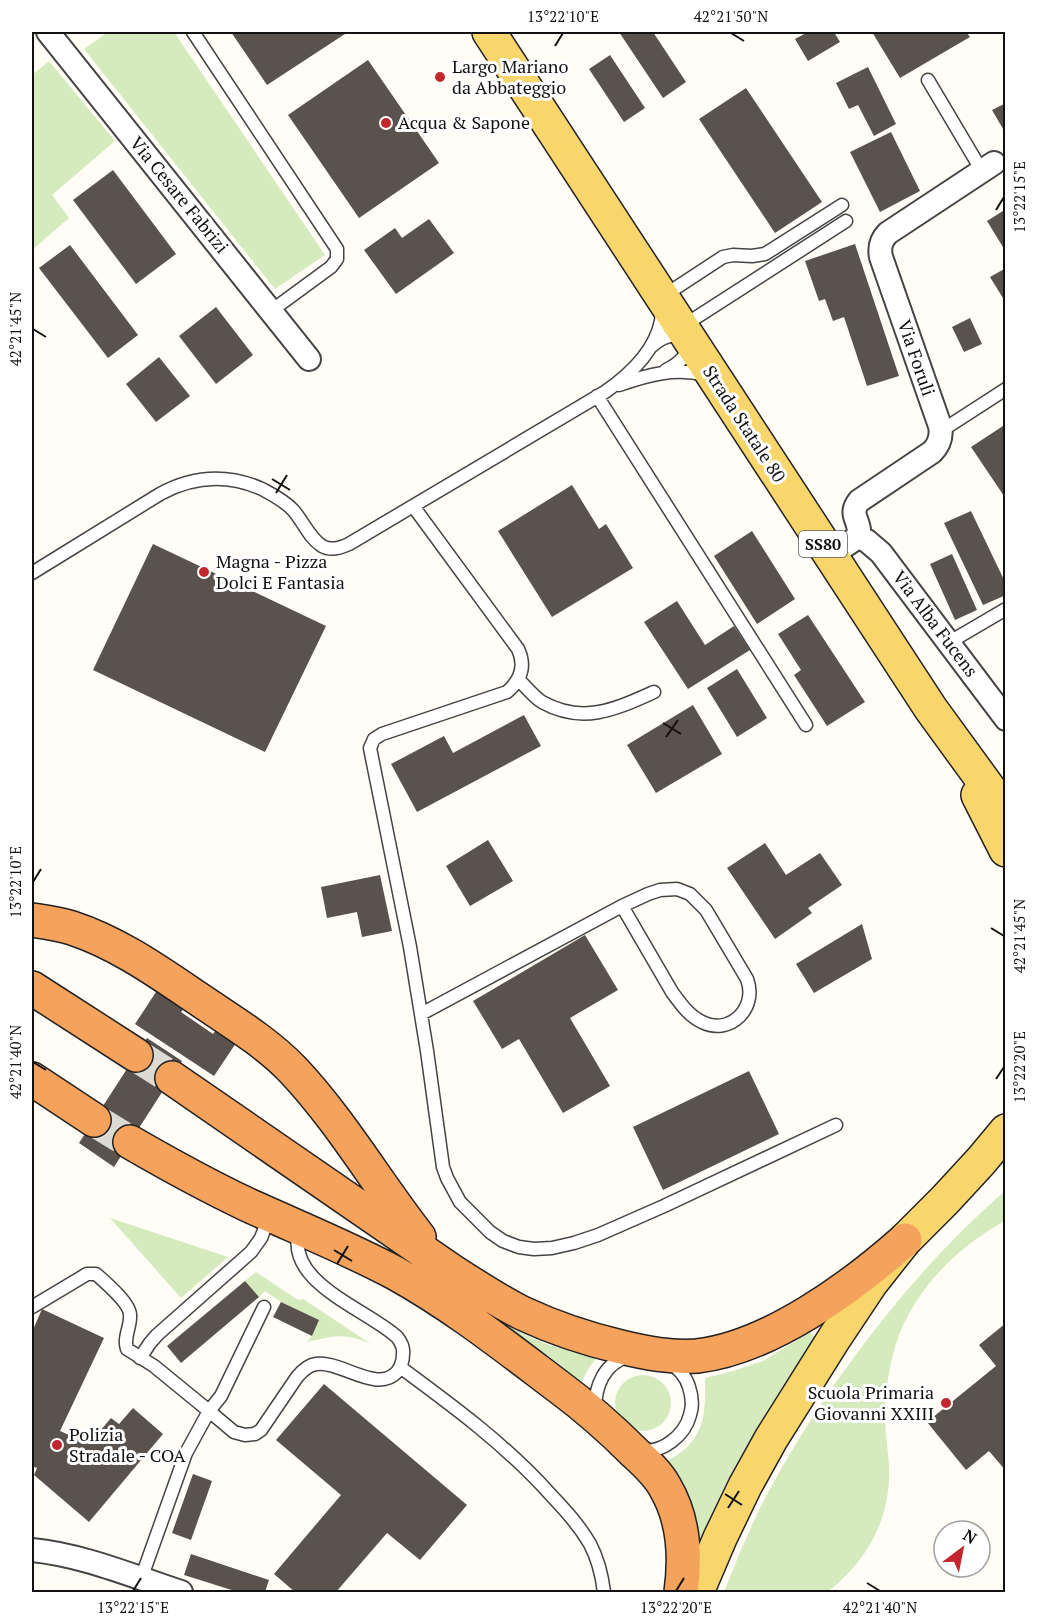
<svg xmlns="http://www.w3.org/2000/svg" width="1037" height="1624" font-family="'PT Serif',serif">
<rect width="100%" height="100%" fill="#fffdf5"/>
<!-- green -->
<path fill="#d5ebbd" d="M108,32H174L325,255L275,289L84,49Z
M49,61L115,141L52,195L69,218L32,250V75Z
M1005,1191V1221C960,1245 918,1286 899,1335C890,1360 885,1389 885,1415C885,1432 888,1448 889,1465C891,1504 878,1540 852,1569C846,1575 832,1591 825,1592C817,1595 805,1592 797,1592C773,1592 749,1593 724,1592C739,1554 755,1515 775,1480C832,1377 916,1268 1005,1191Z
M110,1218L228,1257L181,1298Z
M256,1272L298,1300L303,1299L371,1344C344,1332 334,1336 307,1342L312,1336L318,1320L281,1302L265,1291L259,1297L245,1281Z
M504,1324L543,1343L596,1359C588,1368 583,1376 581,1389L503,1326Z
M810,1332L815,1337C789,1377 762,1417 739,1459C724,1486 711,1514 699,1542L695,1541L666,1471L667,1461C704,1442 706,1416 705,1378L733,1371L763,1361Z
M615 1403a28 28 0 1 1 56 0a28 28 0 1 1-56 0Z"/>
<!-- building -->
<path fill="#5a524d" d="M231,32H348L267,85Z
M619,32H653L686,82L663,98Z
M808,32H834L840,42L808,61L795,39Z
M872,32H966L970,37L900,78Z
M610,55L645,108L624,122L589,69Z
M368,60L439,163L359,218L288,115Z
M868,67L896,124L874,136L858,105L849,109L836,83Z
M746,88L822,202L775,233L699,119Z
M1006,103V134L992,110Z
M891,132L920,191L880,212L850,152Z
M113,170L176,254L136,284L73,200Z
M1006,209V252L987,221Z
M429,219L454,253L396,294L364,250L395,228L402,238Z
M855,244L899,376L867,386L844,317L833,321L825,299L819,301L805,261Z
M70,245L138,335L108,358L39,268Z
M1006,268V303L990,277Z
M216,307L253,355L216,384L179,336Z
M970,318L982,344L964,352L952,327Z
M159,357L190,396L156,422L126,384Z
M1006,424V499L971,447Z
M572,485L599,529L606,524L633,568L552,617L498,531Z
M971,511L1006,584V595L983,605L944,523Z
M752,531L795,599L757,624L714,556Z
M153,544L326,626L265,752L93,670Z
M952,554L977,610L955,620L930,564Z
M677,601L705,645L734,626L750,650L688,689L644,622Z
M808,615L865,702L827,726L794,675L801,670L778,634Z
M737,669L767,718L737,737L707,688Z
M693,705L722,754L656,793L627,745Z
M524,715L541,746L417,812L391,764L444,736L453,753Z
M488,840L513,881L470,906L446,866Z
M765,843L786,875L820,853L842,885L808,908L812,913L775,939L727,868Z
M380,875L392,931L362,937L357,912L327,918L321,887Z
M862,924L872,959L814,993L796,964Z
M585,935L618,990L570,1018L610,1086L563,1113L519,1039L502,1049L473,1001Z
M158,989L185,1007L181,1012L213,1034L216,1030L236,1043L214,1076L135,1024Z
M147,1038L182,1061L114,1167L79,1143Z
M749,1071L779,1134L663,1190L633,1127Z
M245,1281L259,1297L181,1363L167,1346Z
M281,1302L319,1320L312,1336L273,1317Z
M42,1309L104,1338L60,1431L89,1444L111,1418L119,1424L133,1408L163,1434L89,1522L34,1475L37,1468L32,1466V1332Z
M1006,1323V1471L989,1451L966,1470L927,1422L996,1366L979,1345Z
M324,1384L467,1505L420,1560L387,1533L336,1592H295L274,1574L341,1495L276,1440Z
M193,1474L212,1481L191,1540L172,1533Z
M191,1554L269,1580L265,1592H238L184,1575Z"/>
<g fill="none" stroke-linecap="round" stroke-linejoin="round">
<!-- highway-tunnel -->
<path stroke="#dbdad3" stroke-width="33" stroke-dasharray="33 16" stroke-linecap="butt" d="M136,1055L172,1078
M94,1120L130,1142"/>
<!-- lane casing -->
<g stroke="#444" stroke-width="15">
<path id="lane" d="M193,32L337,249V259L331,267L271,311
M928,80L982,171
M683,326L846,221
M652,346C663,336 677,332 690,340C689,355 679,364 666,370
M619,385C647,375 676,367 705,375
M597,396L806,725
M941,431L1006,389
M413,506L518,649C526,666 521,680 507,692L382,734L374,739L370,748L410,947L427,1051L443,1167L447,1178L460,1202L490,1232L503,1241L519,1247L534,1249L552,1248L574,1243L598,1235L664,1206L836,1125
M32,573L160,494C193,476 228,474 262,489C273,495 285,501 293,510C303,521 309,538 322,546C331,551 340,548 349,544L605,392C628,376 655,351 661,321C662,314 662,305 662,297L723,257L733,255L752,256L765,254L842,205
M948,643L1006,609
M519,680C526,687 534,697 542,702C583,725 616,709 654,692
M421,1014L622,906L648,894L660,890L677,889L690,894L706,910L747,979C758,1008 730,1036 702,1022C689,1016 680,1003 672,992L622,906
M32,1307L87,1274H96C105,1282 130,1303 130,1315C131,1327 123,1337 127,1349L154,1366L209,1411L186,1453L141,1579
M264,1307L221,1396L209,1411L234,1432L245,1435L255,1434L261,1430L297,1377C302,1371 308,1365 316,1364C340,1360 377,1394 397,1372C401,1367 403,1360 403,1354C404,1347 401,1342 397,1337C367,1309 282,1282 300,1229
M140,1358L150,1343L157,1335L251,1252L261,1238L269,1217
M400,1367C453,1406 506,1445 550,1494C565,1510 579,1525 590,1544C598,1559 602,1576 604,1592
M595,1410C595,1386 604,1363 629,1356
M641,1450C662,1454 685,1435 690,1415C693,1406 692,1396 689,1387C686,1376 678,1369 670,1362"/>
</g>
<!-- street casing -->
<g stroke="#444" stroke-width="26">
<path id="street" d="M48,32L309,359
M858,537L867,541L881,553L1006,719
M830,556L858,537C863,522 847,516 859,501L932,452C939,445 942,436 940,426L881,257C879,247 881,240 888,233L994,163
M32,1550C83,1555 132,1576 181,1592"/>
</g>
<!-- primary casing -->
<g stroke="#222" stroke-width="36">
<path id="primary" d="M489,32L931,709L1006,812
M978,795L1006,850
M697,1592L720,1538L745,1486L771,1439L835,1337L871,1283L905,1240L945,1200L981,1161L1006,1131"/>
</g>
<!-- highway casing -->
<g stroke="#222" stroke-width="36">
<path id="highway" d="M32,920C45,922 59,924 72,928C121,944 164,976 206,1004C236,1024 268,1044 293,1070C341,1121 376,1182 419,1237
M32,988L136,1055
M172,1078L452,1271C475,1286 498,1301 522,1313C554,1328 587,1339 621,1347C646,1353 671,1358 697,1356C769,1348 852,1287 905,1240
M32,1079L94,1120
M130,1142C168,1164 206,1185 246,1204C296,1227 346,1247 395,1273C453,1305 506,1347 559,1387C586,1407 611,1429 635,1453C646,1463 658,1474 665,1487C684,1519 686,1556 681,1592"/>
</g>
<!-- lane -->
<use href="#lane" stroke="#fff" stroke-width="12"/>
<!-- street -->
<use href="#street" stroke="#fff" stroke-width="22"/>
<!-- primary -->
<use href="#primary" stroke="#f9d66b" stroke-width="33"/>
<!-- highway -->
<use href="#highway" stroke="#f5a25d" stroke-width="33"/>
</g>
<!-- ticks -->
<path fill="none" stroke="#111" stroke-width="2" d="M731,33L744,41M555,46L563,33M996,210L1004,197M33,329L46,337M272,479L290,490M276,493L287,475M663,723L681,734M666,737L678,720M33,882L41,869M991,928L1004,936M33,1062L46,1070M996,1079L1004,1067M334,1250L352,1261M337,1264L348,1246M725,1494L742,1505M728,1508L739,1491M867,1583L880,1591M133,1591L141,1578M676,1591L684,1578"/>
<!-- markers -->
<g fill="#c4262e" stroke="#fff" stroke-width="2">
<circle cx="440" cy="77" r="6"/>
<circle cx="386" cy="123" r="6"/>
<circle cx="204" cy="572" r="6"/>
<circle cx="946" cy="1403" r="6"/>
<circle cx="57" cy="1445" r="6"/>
</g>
<g text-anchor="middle" stroke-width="6" stroke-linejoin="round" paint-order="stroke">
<!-- shield labels -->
<rect fill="#fff" stroke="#585858" stroke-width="1.5" x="799" y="531" width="48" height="26" rx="4.5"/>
<g font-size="16" font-weight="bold" fill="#111">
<text x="823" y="550">SS80</text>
</g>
<!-- poi labels -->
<g font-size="18" fill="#111" stroke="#fff" text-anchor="start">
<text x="452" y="73">Largo Mariano<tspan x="452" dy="21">da Abbateggio</tspan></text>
<text x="398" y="129">Acqua &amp; Sapone</text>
<text x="216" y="568">Magna - Pizza<tspan x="216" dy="21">Dolci E Fantasia</tspan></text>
<text x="934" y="1399" text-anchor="end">Scuola Primaria<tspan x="934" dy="21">Giovanni XXIII</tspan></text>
<text x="69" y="1441">Polizia<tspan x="69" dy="21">Stradale - COA</tspan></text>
</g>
<!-- street labels -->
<g font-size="18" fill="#111" stroke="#fff">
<text transform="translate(179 195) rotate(51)" y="6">Via Cesare Fabrizi</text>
<text transform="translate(916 358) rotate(71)" y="6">Via Foruli</text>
<text transform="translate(744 424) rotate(57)" y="6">Strada Statale 80</text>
<text transform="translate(935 624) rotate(53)" y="6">Via Alba Fucens</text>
</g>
</g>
<!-- border -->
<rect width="1037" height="1624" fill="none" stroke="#ffffff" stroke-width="66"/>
<!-- north arrow -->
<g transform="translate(962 1549) rotate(32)"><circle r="28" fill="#ffffff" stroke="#a0a0a0" stroke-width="1.5"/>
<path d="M0-4.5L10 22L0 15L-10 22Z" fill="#c4262e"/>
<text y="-9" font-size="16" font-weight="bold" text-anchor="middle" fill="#111111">N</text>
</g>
<rect x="33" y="33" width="971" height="1558" fill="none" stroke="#111" stroke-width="2"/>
<g font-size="15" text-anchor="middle" fill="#111">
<text x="563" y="22">13°22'10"E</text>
<text x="731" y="22">42°21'50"N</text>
<text transform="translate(1020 197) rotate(-90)" y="5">13°22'15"E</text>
<text transform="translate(16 329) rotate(-90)" y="5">42°21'45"N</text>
<text transform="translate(16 882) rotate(-90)" y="5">13°22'10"E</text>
<text transform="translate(1020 936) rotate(-90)" y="5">42°21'45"N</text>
<text transform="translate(16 1062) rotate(-90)" y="5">42°21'40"N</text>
<text transform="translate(1020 1067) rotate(-90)" y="5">13°22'20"E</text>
<text x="133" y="1613">13°22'15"E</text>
<text x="676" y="1613">13°22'20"E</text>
<text x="880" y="1613">42°21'40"N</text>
</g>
</svg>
